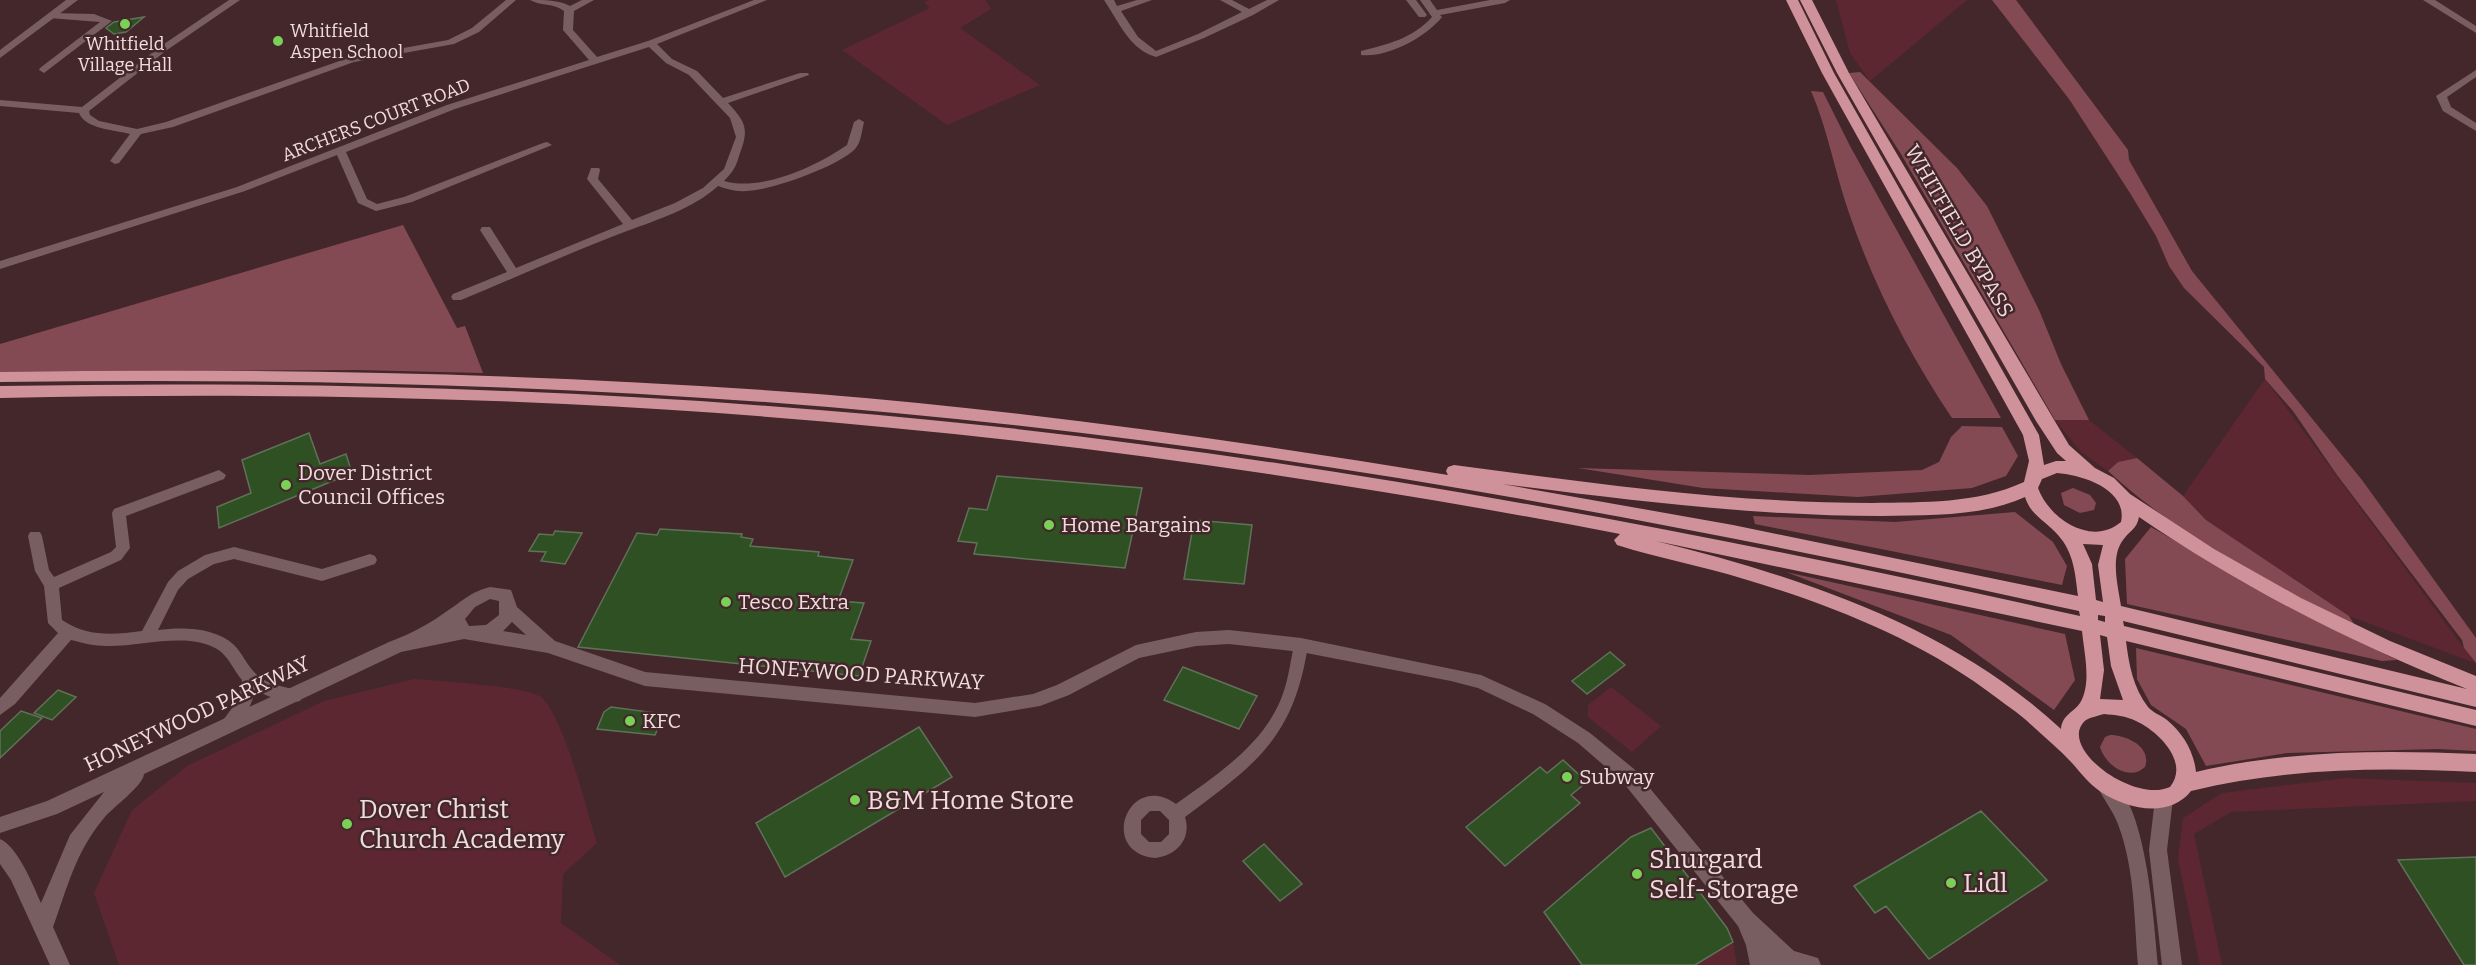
<svg xmlns="http://www.w3.org/2000/svg" width="2476" height="965" font-family="Bitter,serif">
<rect width="100%" height="100%" fill="#44272b"/>
<!-- green -->
<path fill="#5d2731" d="M929,0H985L991,9L960,28L1040,85L947,125L842,50L930,8L924,2Z
M1836,0H1967L1870,81L1850,53Z
M2265,379L2475,663L2349,616L2206,520L2183,496Z
M2055,420H2089L2137,458L2118,462L2108,471L2081,452Z
M414,679C437,681 527,686 541,697C564,716 587,812 597,843L563,874L561,923L620,965H119L94,893L132,810L187,766L324,701Z
M1611,687L1661,726L1632,752L1588,717V705Z
M2346,778L2476,783V801L2231,812L2194,834L2222,965H2200L2178,859L2183,818L2222,793Z
M1733,942L1737,965H1695Z"/>
<!-- forest -->
<path fill="#844a53" d="M1992,0H2016L2128,150L2129,160L2192,271L2362,480L2476,638V663L2464,648L2462,640L2337,475L2293,411L2265,379L2264,367L2184,288L2169,266L2156,236L2130,193L2069,99Z
M1860,72L1957,168L1987,206L2039,310L2061,364L2089,420H2055L1901,154L1849,73Z
M1811,91L1823,92L1850,146L2001,418H1952C1909,354 1874,286 1849,213C1835,173 1828,130 1811,91Z
M403,225L457,328L465,326L483,373L359,370L0,372V344Z
M1962,426L2002,427L2018,456L2006,476L1972,488L1858,497L1703,488L1578,468L1809,475L1922,470L1939,462L1951,437Z
M2137,458L2183,496L2206,520L2349,616L2356,627C2267,580 2183,540 2108,471L2118,462Z
M2073,488L2090,495L2096,503L2094,510L2080,513L2064,505L2061,493Z
M2015,512L2053,542L2067,566L2062,585L1755,524L1753,516L1895,522Z
M2151,527L2326,626L2397,660L2382,661L2127,604L2125,559Z
M1786,572L2065,634L2075,680L2054,710L1951,635Z
M2136,648L2476,729V751L2438,749L2287,753L2206,766L2186,729L2151,705L2137,679Z
M2110,735C2127,735 2152,747 2145,767C2129,782 2105,765 2100,747L2105,737Z"/>
<!-- building -->
<path fill="#2f5023" stroke="#5f7259" stroke-width="1.5" d="M144,17L126,32L114,34L106,28L114,22Z
M309,433L320,464L346,454L352,473L219,528L217,507L251,493L242,460Z
M997,476L1142,488L1125,568L974,554L977,543L958,541L969,508L987,510Z
M1194,520L1252,525L1244,584L1184,579Z
M660,529L742,534L741,537L753,539L750,546L819,552L818,556L853,560L838,601L864,603L851,639L871,641L859,676L578,647L637,533L657,535Z
M555,531L582,533L565,564L541,561L546,552L529,551L539,534L553,535Z
M1610,652L1625,665L1587,694L1572,681Z
M1183,667L1257,696L1239,729L1164,700Z
M58,690L76,697L52,720L34,713Z
M611,707L664,714L655,735L597,729L604,712Z
M21,711L42,718L0,758V731Z
M919,727L952,777L785,877L756,823Z
M1563,760L1587,782L1571,795L1580,803L1505,866L1466,827L1540,767L1547,773Z
M1981,811L2047,880L1929,959L1886,906L1875,913L1854,886Z
M1651,828L1727,928L1733,942L1695,965H1582L1544,912L1631,837Z
M1264,844L1302,884L1280,901L1243,861Z
M2476,857V965H2464L2398,860Z"/>
<g fill="none" stroke-linecap="round" stroke-linejoin="round">
<!-- minor -->
<path fill="#795e61" fill-rule="evenodd" d="M229,0H240L167,50L89,111L90,115L99,121L137,129L166,122L348,58L448,40L472,28L506,0H516L479,32L454,44L354,62L173,127L141,134L119,163L115,164L110,161L130,134C115,130 85,129 79,113L0,106V100L82,107L161,46Z
M530,0C544,0 559,0 570,6L582,0H594L574,11L573,30L597,57L648,41L754,0H767L657,44L672,59L697,71L723,98L800,73H808L809,75L728,103C747,123 749,130 739,156C736,167 732,173 724,181C761,192 817,166 847,145L854,122L859,119L864,122C862,130 861,143 855,149C839,166 770,191 746,191C736,192 727,189 718,186C694,208 657,220 627,231C571,252 517,277 461,300H453L451,297L453,294L507,272L480,230L482,227H490L516,268L623,224L587,179L591,168H599L600,170L598,179L632,220L675,203L703,188L724,169L736,137L730,118L689,75L666,63L649,47L455,109L346,152L367,199L377,204L404,197L543,143L547,142L552,145L412,202L376,211L358,203L337,155L245,191L0,269V261L237,187L447,105L589,60L563,30L564,11C554,3 540,6 530,0Z
M1104,0H1114L1117,6L1137,0H1152L1121,11L1138,37L1156,51L1198,34L1242,12L1220,0H1232L1249,9L1267,0H1279L1253,15L1204,38L1156,57C1129,49 1119,22 1104,0Z
M1406,0H1416L1427,15L1425,17H1419Z
M1420,0H1430L1437,10L1490,0H1510L1505,3L1440,15L1442,17C1425,38 1387,58 1361,55V51C1388,44 1412,39 1432,17Z
M2423,0H2435L2476,26V33Z
M52,13L94,14L112,21L44,73L39,70L40,68L100,22L49,18V14Z
M2476,70V77L2447,97L2451,107L2476,123V131L2443,111L2436,96Z
M219,470L226,475L224,479L126,516L130,548L121,560L59,588L62,620C87,637 113,635 142,631L168,582L178,571L205,555L234,547L322,569L370,554L375,556L377,560L375,564L322,581L234,559L214,564L188,579L178,590L158,630C182,627 215,627 234,645C244,655 248,669 261,678C273,686 287,687 300,691L303,696L300,701C287,705 267,696 255,690C253,704 237,738 220,732L218,727L238,700L242,680C234,671 230,659 220,651C191,630 140,647 107,646C94,646 83,643 71,640L15,704L0,715V698L58,633L48,623L44,586L35,571L28,536L30,532H40L42,536L49,570L54,577L111,552L116,547L112,513L114,509Z
M1301,639L1306,641L1308,645C1294,738 1256,764 1185,817C1192,839 1176,856 1155,858C1097,852 1129,770 1176,804C1215,776 1262,746 1281,699C1288,682 1290,664 1294,645L1296,641ZM1150,811H1160L1169,820V834L1161,842H1149L1141,834V820Z"/>
<!-- tertiary -->
<path fill="#795e61" fill-rule="evenodd" d="M66,0H78L0,58V50Z
M490,587L511,590L517,607L555,641L645,672L975,703L1033,694L1057,685L1136,645L1196,632L1229,630L1301,638L1481,675L1545,704L1590,733L1634,769L1753,913L1794,951L1818,958L1821,965H1750L1746,945L1738,926L1622,781L1578,743L1533,714L1478,688L1451,681L1301,652L1229,644L1196,646L1139,658L1069,695L1040,706L975,717L645,686L548,653L464,639L401,652L144,774C143,786 113,807 104,818C75,853 68,886 53,927L70,965H50L11,880L0,864V839C18,847 33,885 41,903L70,835L104,792L57,814L0,833V817L47,801L389,642C411,634 431,623 450,609C465,599 471,592 490,587ZM490,599L499,601V615L486,625L469,626L465,619L475,607ZM512,622L526,635L503,631Z
M2106,778C2147,793 2154,927 2158,965H2138C2134,919 2135,871 2119,827C2114,812 2104,800 2097,786L2100,780Z
M2164,791L2170,793L2173,799L2167,850L2182,965H2162L2149,850L2155,799L2158,793Z"/>
<!-- trunk -->
<path fill="#cf929a" fill-rule="evenodd" d="M1786,0H1798L1834,73L2039,435L2044,465L2056,461H2066L2057,453L2036,421L1837,73L1800,0H1812L1849,73L2069,445L2095,468L2114,478L2130,494L2214,549L2301,598L2390,641L2476,676V707L2123,621L2124,626L2476,710V726L2126,641C2129,665 2133,687 2148,707C2153,713 2161,715 2167,720C2183,733 2194,752 2196,772C2288,750 2382,750 2476,754V772C2380,767 2285,768 2191,791C2169,819 2127,809 2101,792C2089,784 2081,773 2072,763C2058,748 2041,734 2026,720C2013,709 1999,700 1986,690C1915,638 1828,604 1744,579C1702,566 1658,558 1617,545L1614,540L1620,534C1272,467 919,421 565,404C376,395 188,394 0,398V386C331,380 661,391 990,426C1357,466 1720,536 2080,616L2079,611C1689,525 1294,450 895,413C598,385 298,378 0,382V372C272,368 546,373 818,394C1029,411 1239,441 1448,475L1446,471L1448,467L1454,465C1593,483 1732,503 1872,503C1924,502 1976,504 2024,482L2029,461L2023,435L1822,73ZM2057,473C2082,475 2128,489 2121,522C2092,547 2049,519 2038,488L2042,479ZM1502,484C1628,500 1754,516 1882,516C1929,515 1981,517 2025,497C2031,516 2046,521 2058,535C2074,553 2075,573 2078,596L1733,525ZM2139,517C2242,587 2351,643 2467,689L2121,606C2118,586 2110,557 2123,540C2129,531 2137,529 2139,517ZM1656,541L2082,631C2084,652 2092,684 2080,703C2074,712 2062,715 2061,729C1950,626 1801,577 1656,541ZM2083,544L2103,545L2098,565L2103,602L2096,600L2092,564ZM2098,615L2105,616V622L2098,620ZM2100,635L2107,637L2111,666L2123,700L2100,699L2104,670ZM2104,714C2115,715 2126,716 2136,721C2158,731 2190,762 2170,787C2133,804 2055,746 2086,720C2091,717 2098,716 2104,714Z"/>
</g>
<!-- markers -->
<g fill="#7ad157" stroke="#44272b" stroke-width="2">
<circle cx="125" cy="24" r="6"/>
<circle cx="278" cy="41" r="6"/>
<circle cx="286" cy="485" r="6"/>
<circle cx="1049" cy="525" r="6"/>
<circle cx="726" cy="602" r="6"/>
<circle cx="630" cy="721" r="6"/>
<circle cx="1567" cy="777" r="6"/>
<circle cx="855" cy="800" r="6"/>
<circle cx="347" cy="824" r="6"/>
<circle cx="1637" cy="874" r="6"/>
<circle cx="1951" cy="883" r="6"/>
</g>
<g text-anchor="middle" stroke-width="5" stroke-linejoin="round" paint-order="stroke">
<!-- far-poi labels -->
<g font-size="18" fill="#f0dcde" stroke="#44272b" text-anchor="start">
<text x="290" y="37">Whitfield<tspan x="290" dy="21">Aspen School</tspan></text>
<text x="125" y="50" text-anchor="middle">Whitfield<tspan x="125" dy="21">Village Hall</tspan></text>
</g>
<!-- far-street labels -->
<g font-size="18" fill="#f0dcde" stroke="#44272b">
<text transform="translate(376 120) rotate(-21)" y="6">ARCHERS COURT ROAD</text>
</g>
<!-- street labels -->
<g font-size="21" fill="#f0dcde" stroke="#44272b">
<text transform="translate(1959 231) rotate(60)" y="7">WHITFIELD BYPASS</text>
<text transform="translate(861 674) rotate(4)" y="7">HONEYWOOD PARKWAY</text>
<text transform="translate(197 714) rotate(-25)" y="7">HONEYWOOD PARKWAY</text>
</g>
<!-- poi labels -->
<g font-size="21" fill="#f0dcde" stroke="#44272b" text-anchor="start">
<text x="298" y="480">Dover District<tspan x="298" dy="24">Council Offices</tspan></text>
<text x="1061" y="532">Home Bargains</text>
<text x="738" y="609">Tesco Extra</text>
<text x="642" y="728">KFC</text>
<text x="1579" y="784">Subway</text>
</g>
<!-- near-poi labels -->
<g font-size="26" fill="#f0dcde" stroke="#44272b" text-anchor="start">
<text x="867" y="809">B&amp;M Home Store</text>
<text x="359" y="818">Dover Christ<tspan x="359" dy="30">Church Academy</tspan></text>
<text x="1649" y="868">Shurgard<tspan x="1649" dy="30">Self-Storage</tspan></text>
<text x="1963" y="892">Lidl</text>
</g>
</g>
</svg>
